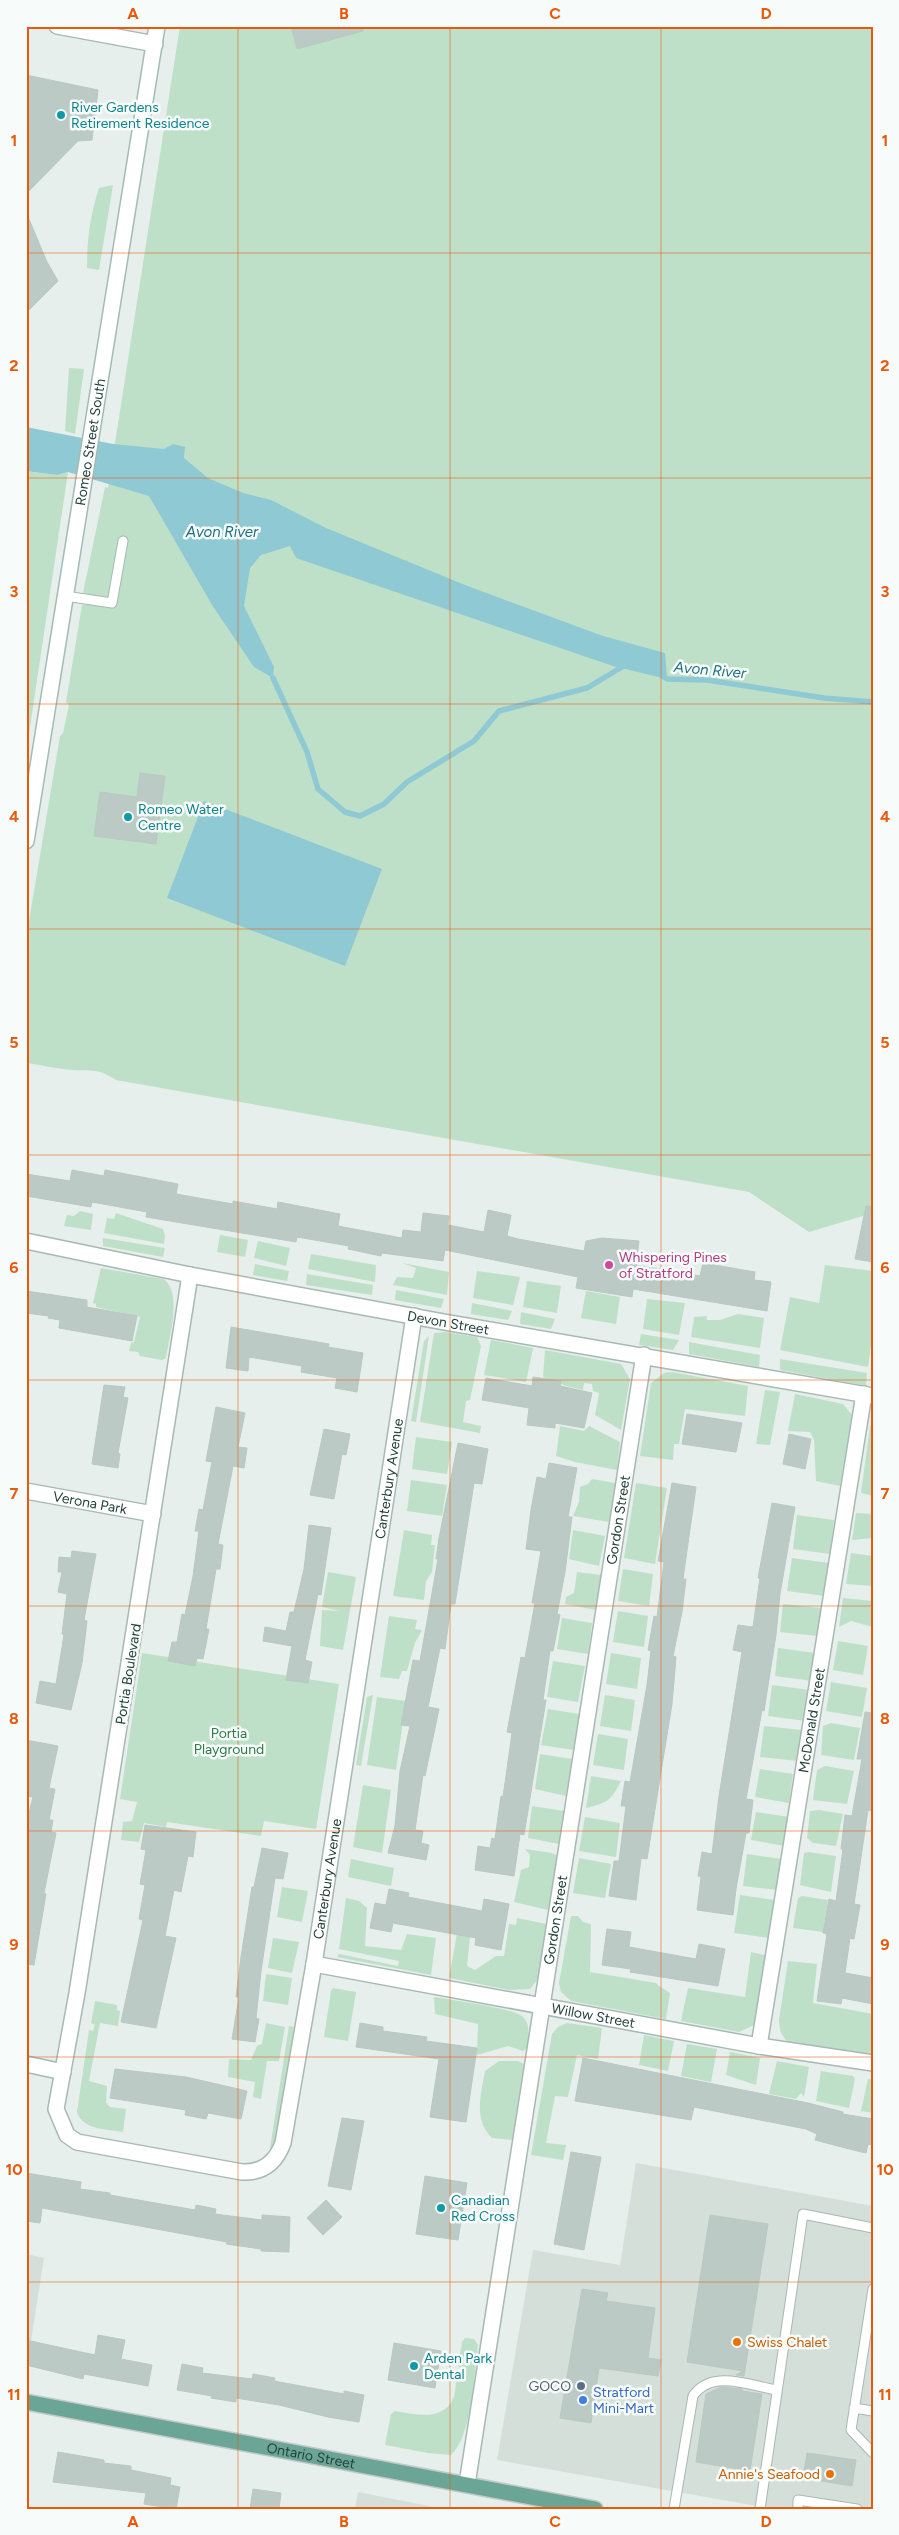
<svg xmlns="http://www.w3.org/2000/svg" width="899" height="2535" font-family="Figtree,sans-serif">
<rect width="100%" height="100%" fill="#e6efeb"/>
<!-- built -->
<path fill="#d4dfda" d="M636,2163L873,2206V2509H774L497,2460L533,2250L620,2265Z
M26,2254L44,2258L26,2373Z
M358,2492L444,2509H355Z"/>
<!-- green -->
<path fill="#bfe0c8" d="M180,26H873V1213L809,1232L749,1192L116,1080C95,1067 95,1072 73,1070C57,1069 42,1065 26,1063V939L60,736L63,733L69,705L66,702L82,605H87L88,594L83,593L105,487L108,488Z
M113,185L99,270L87,268C87,239 90,216 99,188Z
M69,368L84,369L75,434L65,431Z
M26,471L57,475L68,472L26,754Z
M80,1211L93,1214L91,1230L64,1226L67,1215L74,1216Z
M116,1213L163,1229L165,1236L164,1244L104,1233L107,1218L114,1219Z
M220,1235L248,1240L245,1257L217,1252Z
M103,1238L165,1248L163,1257L103,1246Z
M258,1241L290,1248L286,1266L254,1258Z
M311,1254L376,1265L375,1282L308,1269Z
M402,1263L449,1272L447,1295L393,1285L397,1277L413,1278L416,1268Z
M255,1264L289,1271L287,1281L253,1275Z
M825,1265L873,1271V1331L868,1367L780,1350L790,1297L819,1303Z
M101,1268L163,1279C183,1291 169,1338 166,1358L162,1360L140,1356L138,1352L129,1351L131,1343L134,1342L140,1317L96,1307V1304L93,1303Z
M477,1271L520,1277L513,1305L473,1298Z
M307,1274L373,1285L372,1295L306,1285Z
M527,1281L561,1286L557,1313L523,1307Z
M396,1290L444,1299L441,1308L395,1300Z
M586,1291L620,1297L616,1324L581,1318Z
M647,1299L685,1303L679,1335L643,1329Z
M472,1303L512,1311L508,1320L471,1314Z
M521,1312L555,1319L551,1329L520,1324Z
M738,1314L764,1318L760,1348L691,1337L694,1317L707,1316V1320H720Z
M445,1332L477,1337L481,1346L470,1400L466,1401L463,1422L481,1426L480,1433L420,1422L434,1333Z
M641,1334L679,1340L673,1350L639,1345Z
M429,1336L416,1422L411,1421L424,1341Z
M491,1340L533,1348L526,1382L484,1375Z
M689,1342L760,1355L759,1367L689,1354Z
M545,1350L621,1364L630,1379L621,1430L595,1415L599,1393L593,1391L592,1384L584,1383L583,1390L566,1386L543,1377Z
M780,1359L867,1373L866,1386L780,1370Z
M672,1372L748,1386L745,1416L685,1409L679,1444H674L673,1460L640,1456L651,1383L664,1373Z
M765,1390L780,1392L770,1445L756,1444Z
M795,1394L843,1404L852,1415L840,1486L816,1481L814,1440L810,1432L788,1431Z
M873,1422V1496L861,1493L870,1426Z
M560,1426L584,1431L589,1426L620,1442L617,1470L575,1462L556,1456Z
M416,1437L452,1442L447,1474L412,1469Z
M592,1479L615,1483L609,1522L573,1516L579,1502L580,1487L588,1484Z
M411,1480L447,1485L442,1516L407,1511Z
M636,1483L667,1488L655,1564L624,1558Z
M856,1513L873,1514V1538L852,1540Z
M797,1515L834,1520L830,1554L793,1549Z
M404,1530L432,1535L431,1545H435L432,1572L426,1581L424,1600L393,1596Z
M573,1530L605,1536L599,1566L569,1559Z
M851,1553L873,1556V1586L846,1584Z
M792,1558L829,1563L825,1596L787,1591Z
M623,1569L653,1574L649,1606L618,1601Z
M328,1572L356,1577L343,1650L320,1646L322,1610L340,1611L322,1607Z
M577,1572L601,1575L596,1610L565,1604L566,1597L574,1593Z
M843,1598L873,1601V1627L851,1621L839,1627Z
M783,1604L821,1608L817,1636L780,1632Z
M618,1611L648,1616L644,1647L613,1642Z
M389,1616L417,1620L415,1629L422,1630L415,1643L407,1671H402L399,1679L380,1677Z
M562,1618L592,1623L588,1654L557,1649Z
M838,1641L868,1646L863,1675L833,1670Z
M778,1648L815,1653L812,1681L775,1676Z
M142,1653L339,1684L316,1829L264,1821L261,1836L167,1822L166,1827L144,1823L139,1842L121,1840L123,1822L132,1821L137,1802L120,1799Z
M611,1653L641,1658L637,1689L606,1684Z
M553,1661L585,1666L578,1702L547,1697Z
M831,1682L867,1688L862,1717L826,1711Z
M772,1685L810,1690L806,1721L768,1716Z
M373,1695L361,1766L356,1765L367,1697Z
M605,1695L635,1700L631,1731L600,1726Z
M377,1697L406,1701L396,1770L367,1765Z
M548,1709L579,1714L573,1750L541,1745Z
M831,1723L860,1728L854,1760L821,1755L823,1726Z
M764,1726L802,1730L798,1761L760,1757Z
M598,1734L628,1739L624,1770L593,1765Z
M540,1754L572,1759L566,1796L535,1789Z
M825,1766L854,1771L847,1804L813,1800L817,1770Z
M760,1769L793,1774L789,1803L755,1797Z
M591,1776L621,1781C611,1801 607,1803 586,1808Z
M363,1785L391,1790L382,1853L353,1847Z
M532,1806L564,1811L559,1844L528,1838Z
M819,1810L843,1814L836,1846L813,1843L807,1838L810,1811Z
M756,1812L790,1817L785,1846L751,1840Z
M585,1817L620,1823L616,1857L579,1851Z
M525,1849L552,1853L559,1857L548,1910L514,1902L521,1870L529,1867L530,1855Z
M808,1852L836,1856L831,1892L800,1885L804,1853Z
M747,1854L782,1859L778,1890L743,1886Z
M579,1858L611,1864L605,1898L573,1893Z
M351,1859L394,1868L391,1886L348,1877Z
M282,1887L308,1891L302,1922L277,1917Z
M740,1895L775,1900L770,1938L734,1933Z
M802,1896L828,1900L823,1932L793,1928L798,1898Z
M346,1898L359,1901L367,1908L365,1946L401,1950L407,1934L436,1938L431,1975L337,1957L339,1954L398,1966L399,1961L339,1949Z
M571,1916H578L583,1922L591,1924L590,1972L656,1983L659,1986L670,1993L666,2019L571,2001L561,1992L559,1983Z
M517,1918L547,1924L541,1975L530,1989L509,1990L449,1978L457,1933L470,1937L467,1966L475,1970L496,1956H504L509,1924L516,1925Z
M273,1938L299,1942L292,1973L268,1968Z
M751,1952L768,1956L756,2024L739,2032L681,2021L688,1988L745,1997Z
M788,1961L817,1964L813,2003L873,2014V2054L788,2042C781,2035 779,2030 779,2020Z
M266,1974L292,1978L288,2005L263,2001Z
M333,1988L356,1992L348,2041L324,2037L331,1991Z
M434,1997C451,2000 514,2008 523,2017C531,2024 528,2038 528,2048L523,2051L508,2046L477,2055L478,2024L435,2014Z
M95,2001L117,2005V2010L120,2011L118,2026L100,2023L89,2081L107,2086L106,2103L110,2107L126,2109L123,2132C108,2129 82,2130 77,2112L89,2030L93,2031L95,2025L91,2023Z
M266,2023L285,2027L279,2061H267L261,2099L253,2097L255,2082L228,2077L229,2059L251,2060L257,2046L262,2044Z
M567,2023L602,2028L598,2059L577,2055L568,2097L555,2096L546,2143L566,2145L563,2160L531,2155L552,2034L558,2027Z
M289,2026L294,2027L276,2144L273,2149L270,2148Z
M644,2035L674,2041L668,2071L639,2065Z
M687,2044L717,2049L711,2082L681,2076Z
M730,2052L760,2058L756,2085L726,2075Z
M499,2061H518L524,2064L512,2140L492,2138C473,2120 481,2094 485,2071Z
M777,2061L809,2067L804,2097L801,2093L796,2099L769,2094Z
M821,2071L853,2076L855,2079L849,2108L816,2101Z
M868,2079H873V2113L861,2111Z
M465,2338L474,2339L478,2345C474,2372 472,2437 451,2455L428,2453L385,2445L391,2414L395,2411C415,2414 442,2422 453,2399C456,2393 455,2386 457,2379C458,2375 461,2374 462,2369L458,2366L462,2342Z"/>
<!-- water -->
<path fill="#8ec9d4" d="M26,427L113,444L164,449L173,444L185,447L184,458L208,478L243,493L271,500L326,528L465,585L603,636L665,653L667,679L613,666L296,558L290,546L261,555L250,568L244,606L274,667L273,678L254,667L212,605L149,496L68,472L57,475L26,471Z
M204,801L382,869L345,966L167,898Z"/>
<g fill="none" stroke-linecap="round" stroke-linejoin="round">
<!-- stream -->
<path stroke="#8ec9d4" stroke-width="5.5" d="M661,675L667,679L707,680L824,698L873,702
M273,678L307,752L318,789L345,812L360,816L384,804L407,782L474,741L499,711L587,688L627,664"/>
</g>
<!-- building -->
<path fill="#bbcac4" stroke="#b8c9c2" d="M291,26H363V31L297,49Z
M26,75L98,90L92,140L78,141L26,194Z
M26,212L47,262L58,281L26,313Z
M140,773L165,776L156,844L94,836L100,792L137,797Z
M72,1170L104,1176L105,1170L178,1184L176,1194L233,1204V1201L277,1209L278,1202L340,1214L338,1226L402,1238L403,1230L421,1232L423,1213L449,1216L448,1225L484,1232L488,1210L511,1215L507,1236L518,1239L584,1251L586,1241L602,1238L639,1241L636,1265L700,1276L703,1263L755,1272L754,1280L771,1282L767,1311L633,1289L632,1297L576,1288L578,1277L445,1250L443,1261L382,1253L381,1256L348,1249L349,1246L297,1237L296,1242L146,1217L147,1212L92,1202L91,1207L26,1196V1174L70,1181Z
M866,1206L873,1207V1262L855,1259Z
M26,1291L87,1300V1307L137,1316L132,1341L59,1328L60,1320L48,1318L49,1316L26,1313Z
M231,1327L329,1344L328,1347L363,1353L357,1392L335,1388L337,1378L301,1372L302,1366L249,1357L248,1371L226,1368Z
M533,1377L561,1381L560,1386L592,1393L584,1428L555,1423V1428L527,1425L529,1408L482,1400L486,1378L532,1386Z
M104,1385L125,1387L123,1397L128,1398L118,1453L120,1454L118,1468L92,1464Z
M216,1407L245,1413L238,1447L247,1448L244,1468L233,1466L218,1544L223,1545L220,1569H216L206,1629H209L203,1659L197,1658L195,1666L168,1661L172,1642H177L182,1614L185,1615L193,1576L199,1531H195L199,1509L203,1510L212,1462L206,1461Z
M687,1414L742,1423L736,1452L682,1444Z
M324,1429L350,1434L346,1455L342,1454L334,1499L310,1495Z
M789,1434L811,1439L805,1469L783,1464Z
M458,1443L488,1449L482,1484L474,1483L455,1604H451L445,1649L440,1648L428,1707L439,1709L425,1776L423,1775L415,1830L423,1831L421,1843L429,1845L426,1860L388,1853L395,1826L400,1771L410,1726L401,1725L413,1660L420,1661L438,1559H436L439,1538Z
M549,1463L577,1468L568,1517H572L565,1572L557,1614L560,1615L553,1651H550L543,1700H546L524,1835L520,1834L514,1876L475,1870L478,1846L490,1848L492,1838L495,1839L501,1796L503,1797L512,1733L507,1732L521,1657L525,1658L535,1603H532L541,1551L526,1549L531,1510L537,1477L546,1479Z
M672,1483L696,1487L683,1579H686L682,1612L673,1656L676,1657L672,1704L647,1859L641,1858L636,1900L609,1896L614,1861H619L626,1806H621L625,1781L630,1782L647,1685L651,1651L648,1650L654,1616L657,1617L664,1562L658,1561Z
M772,1503L795,1507L780,1594L776,1635L764,1711L762,1710L746,1799L753,1800L749,1833H746L736,1889L733,1915L697,1910L701,1877L698,1876L702,1852L712,1854L719,1796L742,1652L733,1650L738,1625L753,1627L760,1578H758Z
M309,1525L331,1528L321,1595L318,1594L305,1660L312,1662L308,1683L286,1680L292,1646L263,1641L265,1627L286,1631L290,1612H294L304,1569Z
M72,1551L96,1554L84,1620L87,1621L82,1663L71,1710L36,1703L40,1681L56,1684L64,1635L62,1634L67,1594L58,1592L62,1572H58L59,1557L71,1558Z
M865,1712L873,1713V1811L868,1810L854,1904L860,1905L854,1939L850,1938L845,1973L873,1978V2004L842,1998L841,2004L817,2001L827,1934L823,1933L829,1899L836,1901L843,1849H841L845,1815L852,1816L862,1759H857Z
M26,1740L58,1746L49,1788L55,1789L49,1820H53L51,1832L56,1833L44,1893L46,1894L34,1965L26,1964V1825L33,1797L26,1796Z
M145,1825L196,1832L193,1857L188,1856L181,1892L174,1890L165,1936L176,1938L156,2028L121,2022L143,1920L139,1919L145,1885L140,1884L146,1850L141,1849Z
M262,1848L288,1853L283,1879L275,1878L261,1971L256,2018L259,2019L255,2042L232,2039L239,1997H236L241,1957L252,1887H254Z
M389,1889L409,1893L408,1897L482,1911L484,1899L509,1904L501,1950L475,1945L476,1938L393,1923L391,1932L370,1928L375,1903L386,1905Z
M607,1929L631,1932L629,1947L696,1959L699,1944L725,1949L718,1986L630,1972L631,1969L602,1965Z
M360,2023L383,2027V2031L427,2037L426,2041L477,2048L466,2122L430,2117L439,2059L356,2047Z
M583,2058L808,2103L843,2112V2114L873,2119V2145L868,2144L866,2153L853,2150L815,2140L817,2134L806,2129L694,2107L691,2120L575,2101Z
M115,2069L186,2077L247,2091L241,2119L208,2113L206,2119L185,2115L186,2110L110,2098Z
M342,2118L364,2121L351,2190L328,2186Z
M571,2152L601,2157L584,2250L554,2244Z
M26,2173L81,2182L80,2189L110,2193V2195L195,2210L196,2205L216,2209L215,2214L262,2220V2215L290,2217L289,2252L261,2251V2249L226,2244L227,2242L42,2208L40,2223L26,2221Z
M425,2176L467,2183L458,2240L416,2234Z
M326,2200L342,2217L323,2235L307,2218Z
M710,2215L768,2224L744,2376L736,2375L743,2371L687,2362Z
M582,2289L608,2293L606,2301L655,2308L648,2358L661,2360L658,2376L599,2368L591,2423L560,2418Z
M98,2335L125,2340L121,2359L152,2365L148,2386L84,2374L83,2379L26,2365V2340L95,2355Z
M394,2343L441,2351L435,2388L388,2380Z
M182,2364L203,2368L202,2373L252,2379L253,2374L275,2378L274,2381L344,2394V2391L364,2395L359,2422L328,2417L279,2405L236,2398V2402L211,2398L212,2396L177,2390Z
M721,2387L742,2389V2391L762,2394L750,2471L696,2462L706,2394Z
M58,2452L104,2460V2463L131,2466V2470L171,2478L170,2485L180,2487L176,2509L144,2504L146,2493L53,2482Z
M807,2453L856,2460L852,2486L803,2478Z
M253,2489L281,2493L279,2509H250Z"/>
<g fill="none" stroke-linecap="round" stroke-linejoin="round">
<!-- service casing -->
<g stroke="#a8b8b2" stroke-width="11">
<path id="service" d="M65,596L112,603L123,541
M873,2289L851,2430L873,2453
M854,2408L873,2411
M674,2509L693,2396C711,2369 749,2385 776,2390
M760,2509L803,2214L873,2228
M798,2509V2500L857,2509"/>
</g>
<!-- minor casing -->
<g stroke="#a8b8b2" stroke-width="18">
<g id="minor">
<path id="s1" d="M190,1275L77,1993L56,2109L67,2135L77,2142L242,2172C263,2173 276,2162 283,2143L314,1964L414,1316"/>
<path id="s2" d="M26,1491L153,1514"/>
<path id="s3" d="M314,1964L759,2046L873,2063"/>
<path id="s4" d="M759,2046L864,1394"/>
<path d="M26,2064L63,2072"/>
<path id="s5" d="M467,2484L644,1355"/>
</g>
</g>
<!-- tertiary casing -->
<g stroke="#a8b8b2" stroke-width="18">
<g id="tertiary">
<path d="M57,26L155,44"/>
<path id="s6" d="M26,1241L190,1275L444,1322L873,1396"/>
</g>
</g>
<!-- secondary casing -->
<g stroke="#a4bbb3" stroke-width="18">
<g id="secondary">
<path id="s7" d="M26,841L157,26"/>
</g>
</g>
<!-- primary casing -->
<g stroke="#c2cac8" stroke-width="18">
<g id="primary">
<path id="s8" d="M26,2402L595,2509"/>
</g>
</g>
<!-- service -->
<use href="#service" stroke="#fff" stroke-width="9"/>
<!-- minor -->
<use href="#minor" stroke="#fff" stroke-width="15"/>
<!-- tertiary -->
<use href="#tertiary" stroke="#fff" stroke-width="15"/>
<!-- secondary -->
<use href="#secondary" stroke="#fff" stroke-width="15"/>
<!-- primary -->
<use href="#primary" stroke="#6aa596" stroke-width="15"/>
</g>
<!-- grid -->
<path fill="none" stroke="#e8590c" stroke-width="1" stroke-opacity="0.55" d="M238,26V2509M450,26V2509M661,26V2509M26,253H873M26,478H873M26,704H873M26,929H873M26,1155H873M26,1380H873M26,1606H873M26,1831H873M26,2057H873M26,2282H873"/>
<!-- markers -->
<g fill="#0f9aa8" stroke="#f7fbf9" stroke-width="2">
<circle cx="61" cy="115" r="5"/>
<circle cx="128" cy="817" r="5"/>
<circle cx="441" cy="2208" r="5"/>
<circle cx="414" cy="2366" r="5"/>
</g>
<circle fill="#d1479c" stroke="#f7fbf9" stroke-width="2" cx="609" cy="1265" r="5"/>
<g fill="#e8710a" stroke="#f7fbf9" stroke-width="2">
<circle cx="737" cy="2342" r="5"/>
<circle cx="830" cy="2474" r="5"/>
</g>
<circle fill="#5c6f8a" stroke="#f7fbf9" stroke-width="2" cx="581" cy="2386" r="5"/>
<circle fill="#3f7fe0" stroke="#f7fbf9" stroke-width="2" cx="583" cy="2400" r="5"/>
<g text-anchor="middle" stroke-width="5" stroke-linejoin="round" paint-order="stroke">
<!-- culture labels -->
<g font-size="14" fill="#0d838f" stroke="#f7fbf9" text-anchor="start">
<text x="71" y="112">River Gardens<tspan x="71" dy="16">Retirement Residence</tspan></text>
<text x="138" y="814">Romeo Water<tspan x="138" dy="16">Centre</tspan></text>
<text x="451" y="2205">Canadian<tspan x="451" dy="16">Red Cross</tspan></text>
<text x="424" y="2363">Arden Park<tspan x="424" dy="16">Dental</tspan></text>
</g>
<!-- street labels -->
<g font-size="14" fill="#24423a" stroke="#f7fbf9">
<text dy="5" stroke="none"><textPath href="#s7" startOffset="404">Romeo Street South</textPath></text>
<text dy="5" stroke="none"><textPath href="#s6" startOffset="430">Devon Street</textPath></text>
<text dy="5" stroke="none"><textPath href="#s1" startOffset="1780">Canterbury Avenue</textPath></text>
<text dy="5" stroke="none"><textPath href="#s2" startOffset="65">Verona Park</textPath></text>
<text dy="5" stroke="none"><textPath href="#s5" startOffset="976">Gordon Street</textPath></text>
<text transform="translate(128 1674) rotate(-81)" y="5">Portia Boulevard</text>
<text dy="5" stroke="none"><textPath href="#s4" startOffset="330">McDonald Street</textPath></text>
<text dy="5" stroke="none"><textPath href="#s1" startOffset="1375">Canterbury Avenue</textPath></text>
<text dy="5" stroke="none"><textPath href="#s5" startOffset="571">Gordon Street</textPath></text>
<text dy="5" stroke="none"><textPath href="#s3" startOffset="284">Willow Street</textPath></text>
<text dy="5" stroke="none"><textPath href="#s8" startOffset="290">Ontario Street</textPath></text>
</g>
<!-- hotel labels -->
<g font-size="14" fill="#b23c85" stroke="#f7fbf9" text-anchor="start">
<text x="619" y="1262">Whispering Pines<tspan x="619" dy="16">of Stratford</tspan></text>
</g>
<!-- park labels -->
<g font-size="14" fill="#2d7a4b" stroke="#f7fbf9">
<text x="229" y="1738">Portia<tspan x="229" dy="16">Playground</tspan></text>
</g>
<!-- food labels -->
<g font-size="14" fill="#c56008" stroke="#f7fbf9" text-anchor="start">
<text x="747" y="2347">Swiss Chalet</text>
<text x="820" y="2479" text-anchor="end">Annie's Seafood</text>
</g>
<!-- service labels -->
<g font-size="14" fill="#4e5e75" stroke="#f7fbf9" text-anchor="end">
<text x="571" y="2391">GOCO</text>
</g>
<!-- shop labels -->
<g font-size="14" fill="#366cbe" stroke="#f7fbf9" text-anchor="start">
<text x="593" y="2397">Stratford<tspan x="593" dy="16">Mini-Mart</tspan></text>
</g>
<!-- water labels -->
<g font-size="15" font-style="italic" fill="#1c6f80" stroke="#f7fbf9">
<text x="222" y="537">Avon River</text>
<text transform="translate(710 670) rotate(5)" y="5">Avon River</text>
</g>
</g>
<!-- border -->
<rect width="899" height="2535" fill="none" stroke="#f7fbf9" stroke-width="55"/>
<rect x="28" y="28" width="844" height="2480" fill="none" stroke="#e8590c" stroke-width="2"/>
<g font-size="16" text-anchor="middle" font-weight="bold" fill="#e8590c">
<text x="133" y="19">A</text>
<text x="344" y="19">B</text>
<text x="555" y="19">C</text>
<text x="766" y="19">D</text>
<text x="14" y="146">1</text>
<text x="885" y="146">1</text>
<text x="14" y="371">2</text>
<text x="885" y="371">2</text>
<text x="14" y="597">3</text>
<text x="885" y="597">3</text>
<text x="14" y="822">4</text>
<text x="885" y="822">4</text>
<text x="14" y="1048">5</text>
<text x="885" y="1048">5</text>
<text x="14" y="1273">6</text>
<text x="885" y="1273">6</text>
<text x="14" y="1499">7</text>
<text x="885" y="1499">7</text>
<text x="14" y="1724">8</text>
<text x="885" y="1724">8</text>
<text x="14" y="1950">9</text>
<text x="885" y="1950">9</text>
<text x="14" y="2175">10</text>
<text x="885" y="2175">10</text>
<text x="14" y="2400">11</text>
<text x="885" y="2400">11</text>
<text x="133" y="2527">A</text>
<text x="344" y="2527">B</text>
<text x="555" y="2527">C</text>
<text x="766" y="2527">D</text>
</g>
</svg>
